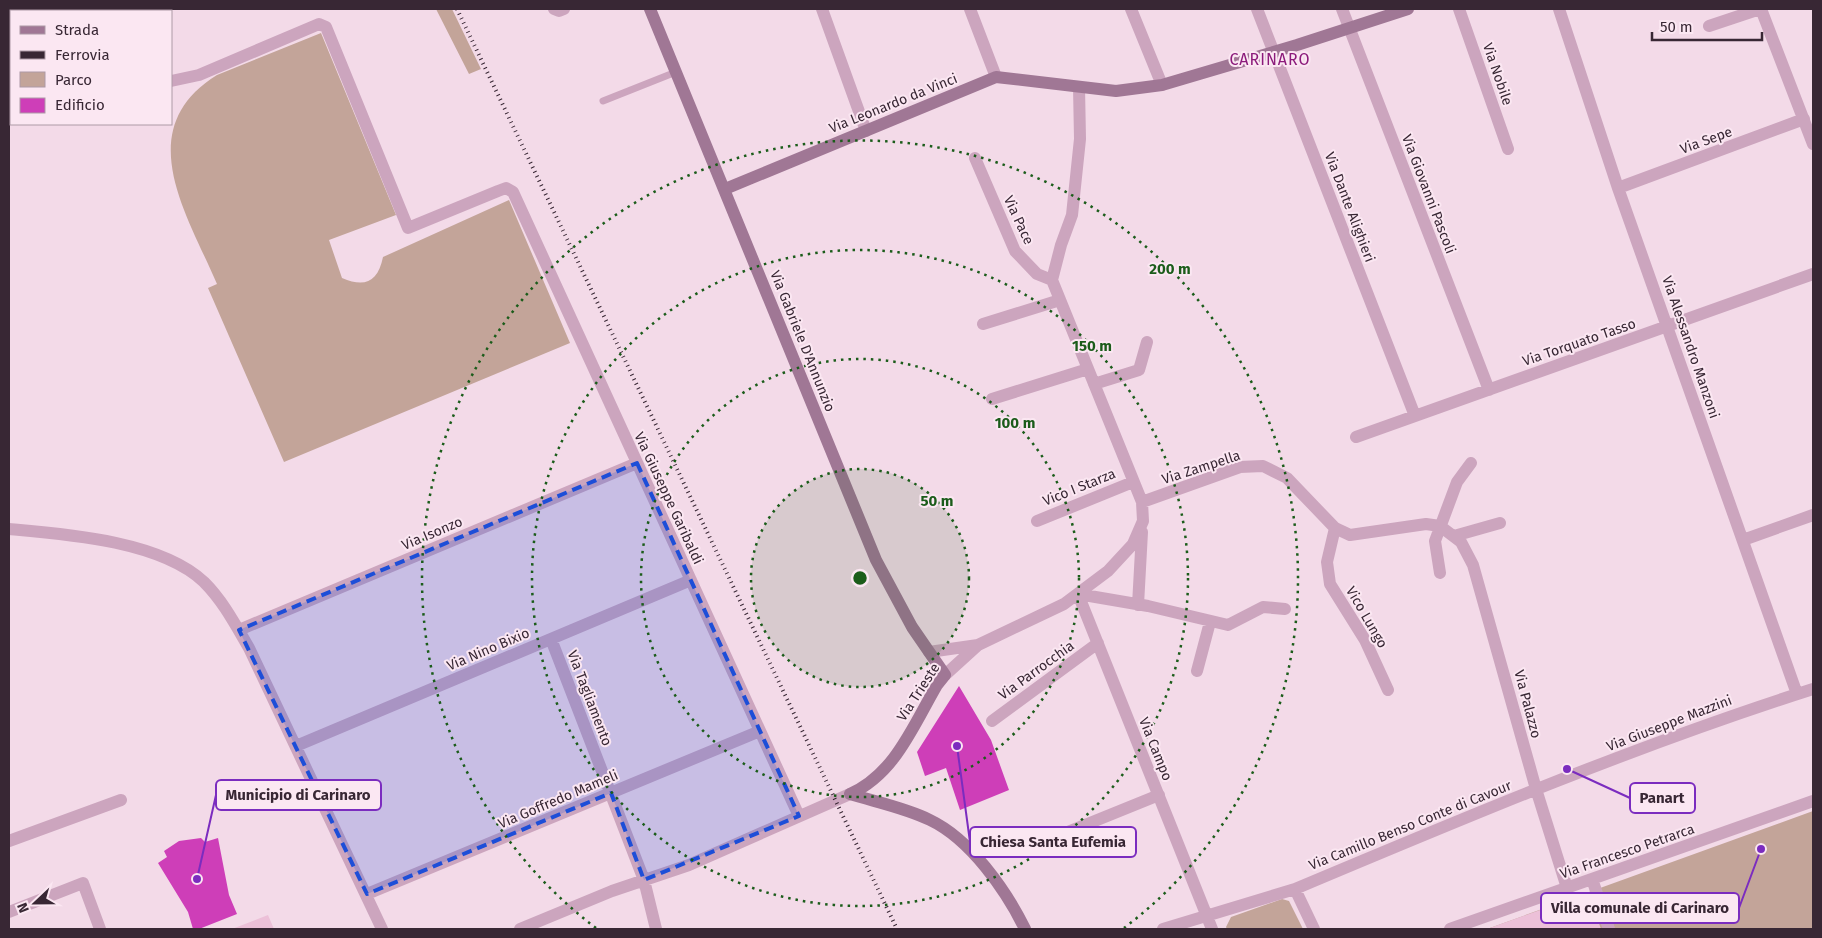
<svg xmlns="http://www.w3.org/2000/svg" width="1822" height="938" font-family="'Fira Sans',sans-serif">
<rect width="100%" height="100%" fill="#f3dae8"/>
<!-- green -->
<path fill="#c3a499" d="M436,9H452L481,69L469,74Z
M321,33L396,215L329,240L342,278C365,288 378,282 383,257L509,200L570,343L284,462L208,288L217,284C187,214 130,129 217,75Z
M1813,811V929H1487Z
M1282,899L1289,901L1303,929H1227L1226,927L1231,917Z"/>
<!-- plaza -->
<path fill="#ecc0d8" d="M1588,893L1601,929H1487Z
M268,915L274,929H232Z"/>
<!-- building -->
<path fill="#ce3eb8" d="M959,686L991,740L1009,790L960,810L946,768L925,776L917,752Z
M201,838L205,842L218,838L229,895L237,914L199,929H193L188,912L158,863L167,857L164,851L179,841Z"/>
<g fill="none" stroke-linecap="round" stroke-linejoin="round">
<!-- lane -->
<path stroke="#cca5be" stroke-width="7" d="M603,101L676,72"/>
<!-- street -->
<path stroke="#cca5be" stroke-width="12" d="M103,9L104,11
M554,9L559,11L564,9
M822,9L866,131
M970,9L996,77
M1131,9L1162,85
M1257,9L1415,416
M1342,9L1489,390
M1459,9L1508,149
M1559,9L1618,188L1797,694
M1761,9L1813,144
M1709,26L1760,9
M171,81L199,75L319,24L326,27L408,228L498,191L506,188L513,192L799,816
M9,118L11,117
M975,158L1015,251L1037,274L1052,280
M1618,188L1804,119
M1052,280L1061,245L1072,215L1080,139L1079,87
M983,324L1060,300
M1094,384L1139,370L1147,342
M992,399L1088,369
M1356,437L1813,274
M1142,502L1240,467L1263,466L1287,478L1335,528L1350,535L1426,524L1440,526L1461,542L1473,565L1536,789L1567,888
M1037,521L1133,482
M1335,528L1327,562L1330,584L1365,640L1388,690
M9,529C66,534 161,541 204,582C223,601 235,624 249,648L382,929
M1454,536L1500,523
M1743,540L1813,515
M1440,573L1435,541L1457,482L1471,463
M1078,594L1212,929
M1078,594L1148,606L1228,625L1263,607L1285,609
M1138,605L1142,532
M239,630L637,463
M551,639L644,880L656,929
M929,652L978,645
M1197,671L1210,622
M945,675L978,645L1064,604L1108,571L1133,544L1143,521L1142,502L1052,280
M992,721L1098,643
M296,746L691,580
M9,841L121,800
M1038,844L1159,795
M1592,879L1609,929
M1295,889C1466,817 1637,745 1813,689
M367,894L760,731
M9,912L83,883L100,929
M520,929L612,891L689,865L850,794
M1163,929L1295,889L1314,929
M1450,929L1813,801"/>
<!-- secondary -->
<path stroke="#a07795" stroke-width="12" d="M650,9L876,560L912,627L945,675L937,685C913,726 895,774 850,794
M725,189L996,77L1116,91L1162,85L1297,45L1408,9
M850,794C876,802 906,808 930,820C970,839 1006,890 1025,929"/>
<!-- rail -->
<path stroke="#382734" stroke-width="4" stroke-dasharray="1 4" stroke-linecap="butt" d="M457,9L897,929"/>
</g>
<!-- marked area -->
<path fill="#1d4ed8" fill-opacity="0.2" stroke="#1d4ed8" stroke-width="4" stroke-dasharray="10 6" stroke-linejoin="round" d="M637,463L799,816L644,880L611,793L367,894L239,630Z"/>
<!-- distance rings -->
<circle cx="860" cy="578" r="109" fill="#1b5c1a" fill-opacity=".12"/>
<g fill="none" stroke="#1b5c1a" stroke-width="2.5" stroke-dasharray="2.5 5">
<circle cx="860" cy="578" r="109"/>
<circle cx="860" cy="578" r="219"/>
<circle cx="860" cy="578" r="328"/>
<path d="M596 928A438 438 0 1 1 1124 928"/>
</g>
<g text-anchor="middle" stroke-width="4" stroke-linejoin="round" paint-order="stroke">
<!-- street labels -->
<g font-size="14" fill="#382734" stroke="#fbe7f2">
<text transform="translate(1498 74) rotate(71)" y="5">Via Nobile</text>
<text transform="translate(893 103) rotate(-22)" y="5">Via Leonardo da Vinci</text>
<text transform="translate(1706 140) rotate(-20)" y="5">Via Sepe</text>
<text transform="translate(1429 194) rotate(69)" y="5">Via Giovanni Pascoli</text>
<text transform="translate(1350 207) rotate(69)" y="5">Via Dante Alighieri</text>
<text transform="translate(1019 220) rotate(65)" y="5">Via Pace</text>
<text transform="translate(803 341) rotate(68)" y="5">Via Gabriele D'Annunzio</text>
<text transform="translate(1579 342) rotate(-19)" y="5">Via Torquato Tasso</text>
<text transform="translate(1691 347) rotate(71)" y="5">Via Alessandro Manzoni</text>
<text transform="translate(1201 467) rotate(-18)" y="5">Via Zampella</text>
<text transform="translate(1079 487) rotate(-22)" y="5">Vico I Starza</text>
<text transform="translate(669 498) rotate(65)" y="5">Via Giuseppe Garibaldi</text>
<text transform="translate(432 533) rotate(-23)" y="5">Via Isonzo</text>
<text transform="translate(1367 617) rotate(60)" y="5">Vico Lungo</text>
<text transform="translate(488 649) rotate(-23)" y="5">Via Nino Bixio</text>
<text transform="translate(1036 670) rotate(-36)" y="5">Via Parrocchia</text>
<text transform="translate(918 692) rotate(-57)" y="5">Via Trieste</text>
<text transform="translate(590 698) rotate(69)" y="5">Via Tagliamento</text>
<text transform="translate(1528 704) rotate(75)" y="5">Via Palazzo</text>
<text transform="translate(1669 723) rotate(-21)" y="5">Via Giuseppe Mazzini</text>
<text transform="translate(1156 749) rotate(68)" y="5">Via Campo</text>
<text transform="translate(558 799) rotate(-23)" y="5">Via Goffredo Mameli</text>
<text transform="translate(1410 825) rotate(-22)" y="5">Via Camillo Benso Conte di Cavour</text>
<text transform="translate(1627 851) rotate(-19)" y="5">Via Francesco Petrarca</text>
</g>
<!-- quarter labels -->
<g font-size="16" letter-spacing="1" fill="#8c1b7b" stroke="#fbe7f2">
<text x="1270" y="65">CARINARO</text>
</g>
</g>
<circle cx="860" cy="578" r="8" fill="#1b5c1a" stroke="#fbe7f2" stroke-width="2.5"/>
<g font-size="15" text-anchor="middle" font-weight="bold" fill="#1b5c1a" stroke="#fbe7f2" stroke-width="4" stroke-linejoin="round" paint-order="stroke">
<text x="1170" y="274">200 m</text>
<text x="1092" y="351">150 m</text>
<text x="1015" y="428">100 m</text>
<text x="937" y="506">50 m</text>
</g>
<!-- callouts -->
<path fill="none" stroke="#7b2cbf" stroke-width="2" d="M197 879L216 795M1567 769L1630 798M957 746L970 842M1761 849L1739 908"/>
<g fill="#7b2cbf" stroke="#fbe7f2" stroke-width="2">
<circle cx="197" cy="879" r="5"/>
<circle cx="1567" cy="769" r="5"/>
<circle cx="957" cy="746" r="5"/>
<circle cx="1761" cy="849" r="5"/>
</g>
<g fill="#fbe7f2" stroke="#7b2cbf" stroke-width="2">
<rect x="216" y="780" width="165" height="30" rx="5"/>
<rect x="1630" y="783" width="65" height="30" rx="5"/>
<rect x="970" y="827" width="166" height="30" rx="5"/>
<rect x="1541" y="893" width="198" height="30" rx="5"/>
</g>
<g font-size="15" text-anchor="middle" font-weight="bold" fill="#382734">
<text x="298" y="800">Municipio di Carinaro</text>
<text x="1662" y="803">Panart</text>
<text x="1053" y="847">Chiesa Santa Eufemia</text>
<text x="1640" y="913">Villa comunale di Carinaro</text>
</g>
<!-- border -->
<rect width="1822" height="938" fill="none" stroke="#382734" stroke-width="20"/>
<!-- legend -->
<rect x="10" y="10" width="162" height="115" fill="#fbe7f2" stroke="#ad9aa6"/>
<rect x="20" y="26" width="25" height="8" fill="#a07795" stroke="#ad9aa6"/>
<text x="55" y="35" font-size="15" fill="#382734">Strada</text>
<rect x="20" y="51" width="25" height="8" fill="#382734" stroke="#ad9aa6"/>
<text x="55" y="60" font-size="15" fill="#382734">Ferrovia</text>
<rect x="20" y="72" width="25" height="15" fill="#c3a499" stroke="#ad9aa6"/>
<text x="55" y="85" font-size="15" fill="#382734">Parco</text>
<rect x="20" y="98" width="25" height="15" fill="#ce3eb8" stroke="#ad9aa6"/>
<text x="55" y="110" font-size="15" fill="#382734">Edificio</text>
<!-- north arrow -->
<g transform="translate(35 903) rotate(248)" stroke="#fbe7f2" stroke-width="4" paint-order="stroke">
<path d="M0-4L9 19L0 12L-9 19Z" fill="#382734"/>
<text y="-8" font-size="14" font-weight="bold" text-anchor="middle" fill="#382734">N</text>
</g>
<!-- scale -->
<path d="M1652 32v8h110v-8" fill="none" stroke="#382734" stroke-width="2.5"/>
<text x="1660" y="32" font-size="15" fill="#382734" stroke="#fbe7f2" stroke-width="4" paint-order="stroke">50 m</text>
</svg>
